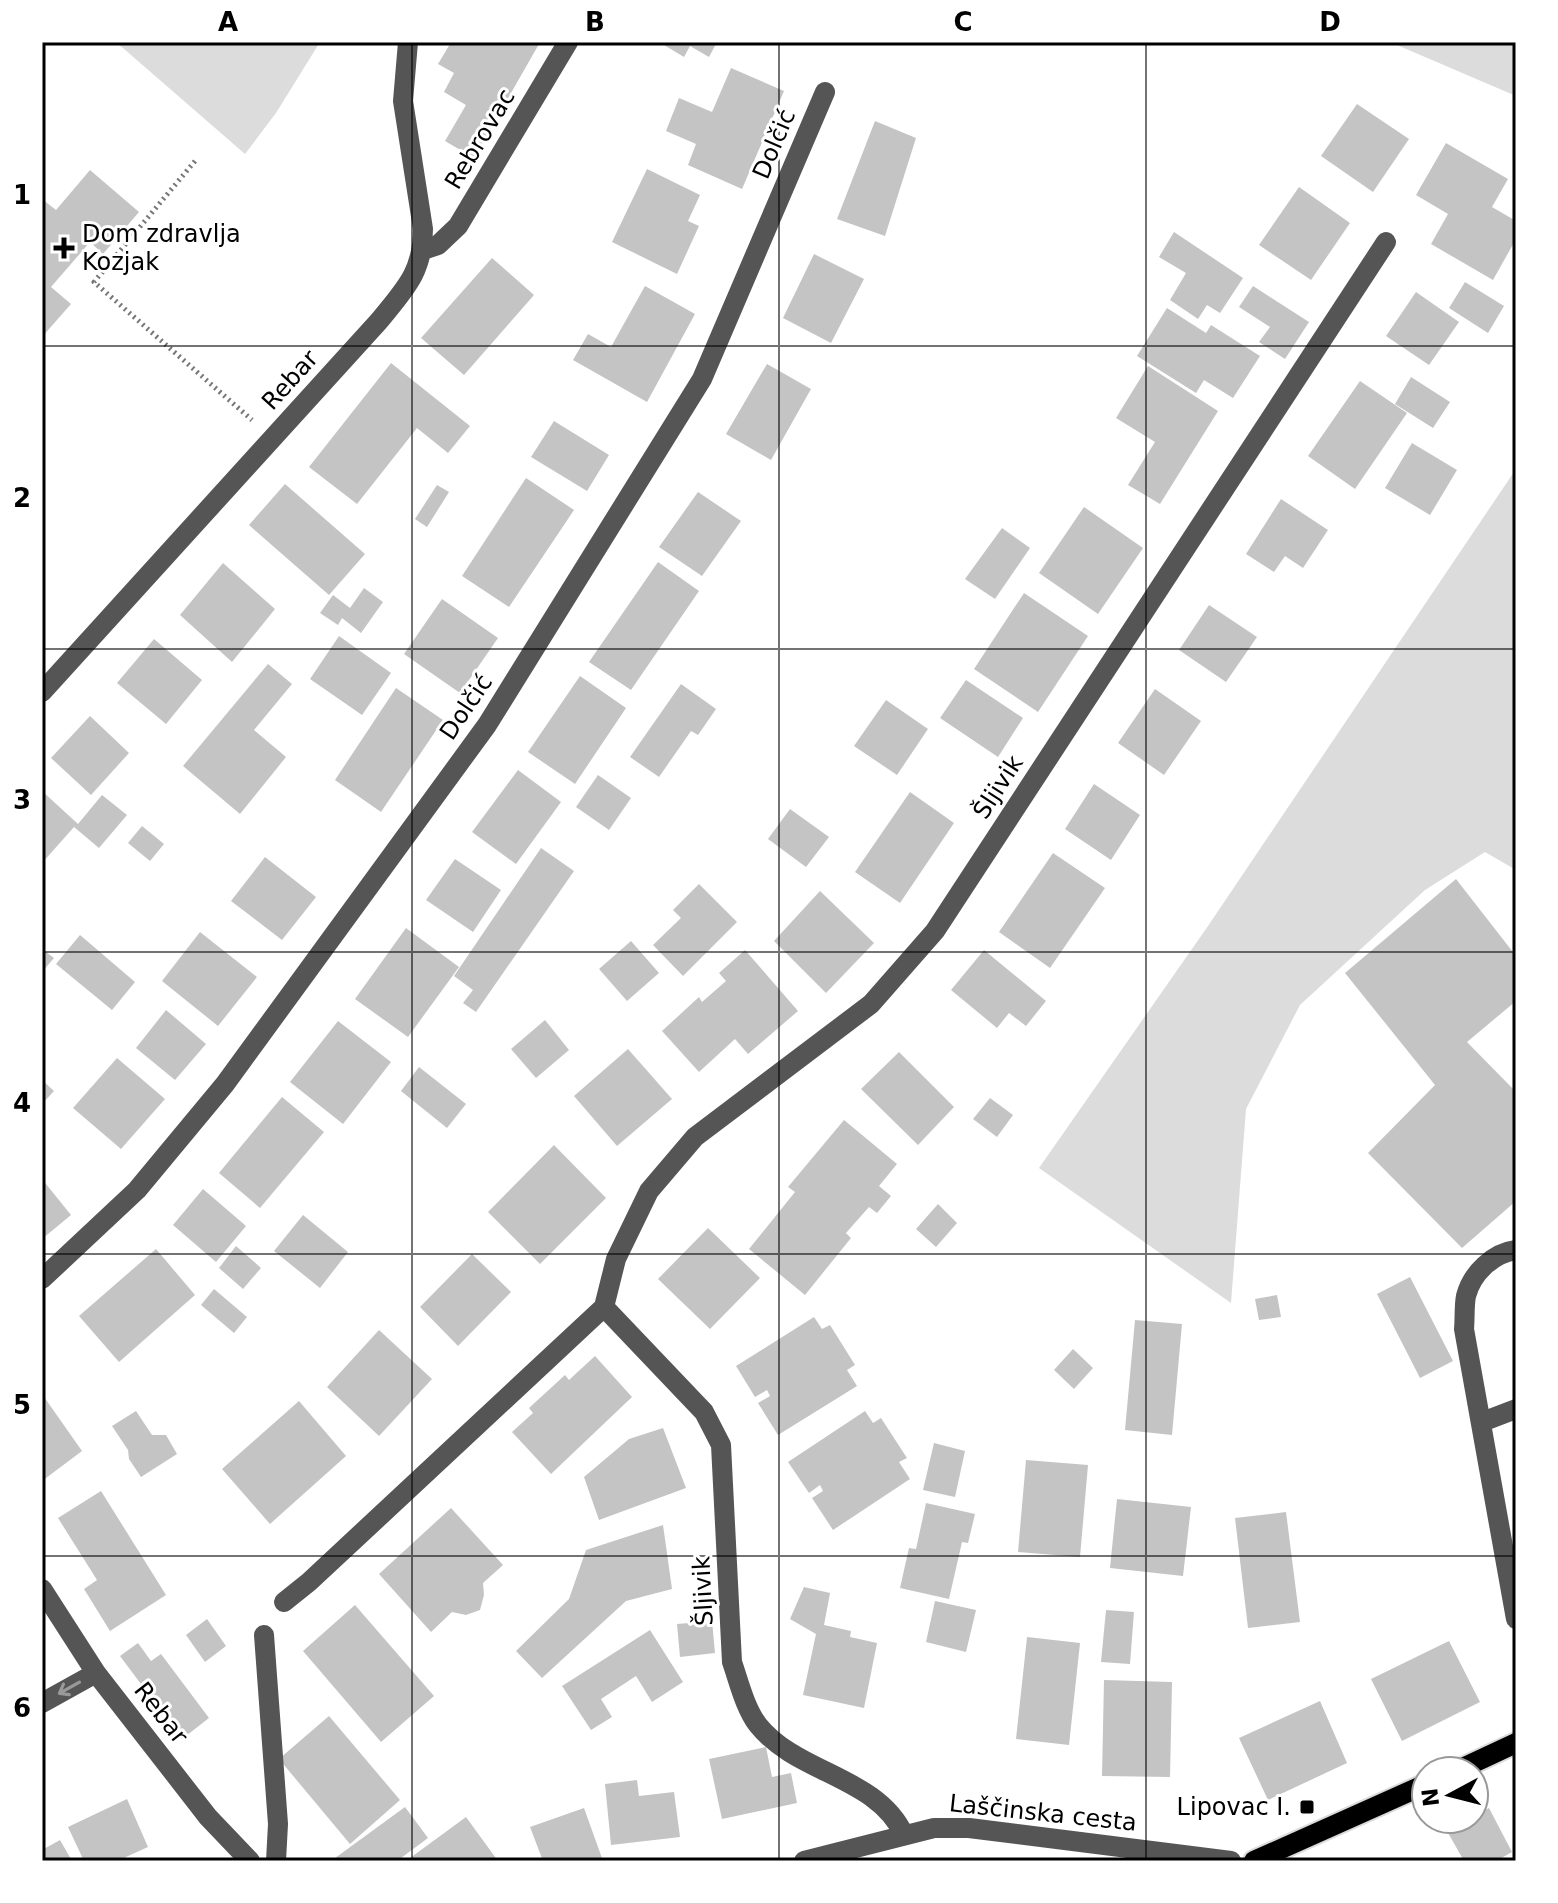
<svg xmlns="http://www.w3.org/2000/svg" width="1558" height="1903" font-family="'DejaVu Sans',sans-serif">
<rect width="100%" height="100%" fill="#fff"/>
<!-- green -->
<path fill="#dcdcdc" d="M116,42H320L276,113L245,154Z
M1390,42H1516V96Z
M1516,469V870L1485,852L1425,890L1300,1005L1246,1109L1231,1303L1039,1168L1208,926Z"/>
<!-- building -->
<path fill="#c4c4c4" d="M446,42L539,44L474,158L445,141L466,105L444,92L454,73L438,64L450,44Z
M659,42H717L709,57L690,46L684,57Z
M731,68L784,91L742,189L688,165L696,144L666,131L679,98L712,112Z
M1357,104L1409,139L1373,192L1321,156Z
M875,121L916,138L885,236L837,219Z
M1446,143L1508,179L1492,207L1516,221V239L1493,280L1431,244L1448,214L1416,195Z
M647,169L700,195L688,221L699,226L677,274L612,242Z
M90,170L139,212L103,254L90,242L51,287L71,304L42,337V199L56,210Z
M1299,187L1350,223L1311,280L1259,245Z
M1174,232L1243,278L1220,313L1207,305L1198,319L1170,300L1186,273L1159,257Z
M814,254L864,279L831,343L783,318Z
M492,258L534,295L464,375L421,338Z
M1465,282L1504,306L1488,333L1449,308Z
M645,286L695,314L647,402L573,360L588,334L611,347Z
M1253,286L1309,322L1285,359L1259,342L1270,327L1239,307Z
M1416,292L1459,322L1429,365L1386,336Z
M1167,308L1206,333L1211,325L1260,356L1233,398L1204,380L1196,393L1137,356Z
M391,363L470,426L448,453L417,428L357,504L309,467Z
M767,364L811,389L771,460L726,434Z
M1148,366L1218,411L1160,504L1128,485L1155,442L1116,418Z
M1411,377L1450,402L1433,428L1395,404Z
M1360,381L1407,413L1355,489L1308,456Z
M554,421L609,455L587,491L531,457Z
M1412,443L1457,470L1430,515L1385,488Z
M526,478L574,510L509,607L462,576Z
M285,484L365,554L329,595L249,525Z
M437,485L449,492L427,527L415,519Z
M698,492L741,521L702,576L659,547Z
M1281,499L1328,530L1303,568L1285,556L1274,572L1246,554Z
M1084,507L1143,548L1098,614L1039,573Z
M1002,528L1030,548L995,599L965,579Z
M658,562L699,591L631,690L589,662Z
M223,563L275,609L232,662L180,615Z
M364,588L383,602L361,633L342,618L338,625L320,613L333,595L350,608Z
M1024,593L1088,636L1038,712L974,669Z
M442,599L498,638L460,693L404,654Z
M1209,605L1257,637L1226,682L1179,650Z
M339,636L391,673L362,715L310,679Z
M154,639L202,680L166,724L117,683Z
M268,664L292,684L254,730L286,757L240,814L183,766Z
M580,676L626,708L575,784L528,752Z
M966,680L1023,718L998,757L940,718Z
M681,684L716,709L698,735L691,731L659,777L630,757Z
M396,688L443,720L381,812L335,780Z
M1155,689L1201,721L1164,775L1118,743Z
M886,700L928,729L897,775L854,746Z
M90,716L129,753L91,795L51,758Z
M518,770L561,802L516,864L472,832Z
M598,775L631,798L609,830L576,807Z
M1094,784L1140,815L1111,860L1065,829Z
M42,791L78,824L102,795L127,815L99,848L74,827L42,863Z
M910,792L954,823L900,903L855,872Z
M790,809L829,837L806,867L768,839Z
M142,826L164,844L150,861L128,843Z
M541,848L574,871L476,1012L463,1003L473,990L454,976Z
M1053,853L1105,888L1050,968L999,932Z
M265,857L316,897L282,940L231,901Z
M455,859L501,890L473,932L426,900Z
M1456,879L1516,956V1001L1467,1042L1516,1092V1201L1462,1248L1368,1153L1435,1085L1345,973Z
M699,884L737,922L683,976L653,945L681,918L673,910Z
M820,891L874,943L826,993L774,941Z
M406,928L459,967L408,1037L355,999Z
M200,932L257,977L218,1026L162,981Z
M80,935L135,982L112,1010L56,964Z
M631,941L659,973L627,1001L599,969Z
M42,949L54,958L42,972Z
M745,950L798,1011L748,1054L735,1039L699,1072L662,1031L699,997L702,1002L726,981L719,973Z
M984,950L1046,1001L1026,1026L1009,1013L997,1028L951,990Z
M166,1010L206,1044L175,1080L136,1048Z
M545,1020L569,1050L536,1078L511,1049Z
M338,1021L391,1062L343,1124L290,1082Z
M628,1049L672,1099L617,1146L574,1096Z
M899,1052L954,1107L918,1145L861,1089Z
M117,1058L165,1099L121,1149L73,1108Z
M419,1067L466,1104L447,1128L401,1091Z
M42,1080L54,1091L42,1104Z
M282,1097L324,1132L260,1208L219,1173Z
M990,1098L1013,1115L997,1137L973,1119Z
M844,1120L897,1164L879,1186L891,1196L877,1213L869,1207L846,1233L851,1238L805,1295L749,1249L795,1192L788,1187Z
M554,1145L606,1198L540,1264L488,1212Z
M42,1179L71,1215L42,1239Z
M203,1189L246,1226L216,1262L173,1225Z
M938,1204L957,1223L936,1247L916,1229Z
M303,1215L348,1252L320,1288L274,1251Z
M708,1228L760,1278L710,1329L658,1279Z
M236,1246L261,1268L243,1289L219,1268Z
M156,1249L195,1295L119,1362L79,1316Z
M472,1254L511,1292L458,1346L420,1307Z
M1410,1277L1453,1361L1420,1378L1377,1294Z
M214,1289L247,1317L234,1333L201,1305Z
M1277,1295L1281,1317L1259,1320L1255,1299Z
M814,1317L822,1329L830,1325L855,1365L847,1370L857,1386L778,1435L758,1403L770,1396L767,1390L755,1397L736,1366Z
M1135,1320L1182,1324L1172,1435L1125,1430Z
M379,1330L432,1379L379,1436L327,1387Z
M1073,1349L1093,1368L1074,1389L1054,1370Z
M595,1356L632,1397L551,1474L512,1432L533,1413L529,1408L565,1375L569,1380Z
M42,1394L82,1451L42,1481Z
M299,1401L346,1456L270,1524L222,1469Z
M136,1411L152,1435H166L177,1454L141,1477L129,1459L128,1450L112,1426Z
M865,1411L873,1423L881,1418L907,1458L899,1462L910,1479L833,1530L812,1498L823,1491L820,1485L809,1493L788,1462Z
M663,1428L686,1488L599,1520L584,1477L629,1439Z
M934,1443L965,1451L955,1497L923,1490Z
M1026,1460L1088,1465L1080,1557L1018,1552Z
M101,1491L166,1595L110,1631L84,1589L97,1580L58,1518Z
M1117,1499L1191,1507L1183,1576L1110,1568Z
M926,1503L975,1514L968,1543L962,1542L949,1599L900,1588L909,1548L916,1549Z
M451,1508L503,1565L483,1583L484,1595L480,1610L466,1615L452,1612L431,1632L379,1574Z
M1286,1512L1300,1622L1248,1628L1235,1518Z
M663,1525L672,1589L626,1601L542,1678L516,1651L569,1599L586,1550Z
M804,1587L830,1593L824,1625L851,1631L850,1637L877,1643L864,1708L803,1695L816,1634L790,1619Z
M935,1601L976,1610L966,1652L926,1642Z
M355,1605L434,1696L381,1742L303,1651Z
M1106,1610L1134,1612L1130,1664L1101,1662Z
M207,1619L226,1646L205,1662L186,1635Z
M712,1621L715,1653L680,1657L677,1624Z
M650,1630L683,1682L652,1702L636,1676L601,1699L612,1717L591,1730L562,1686Z
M1027,1637L1080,1643L1069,1745L1016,1739Z
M1449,1641L1480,1702L1402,1741L1371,1679Z
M138,1643L151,1661L161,1654L209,1718L182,1739L120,1656Z
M1104,1680L1172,1682L1170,1777L1102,1776Z
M1320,1701L1347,1763L1268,1800L1239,1738Z
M329,1716L400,1800L350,1844L279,1759Z
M766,1747L772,1777L791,1773L797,1803L722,1819L709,1759Z
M637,1780L639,1796L674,1792L680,1837L611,1845L605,1784Z
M127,1799L148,1847L117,1861H84L68,1827Z
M405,1807L428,1838L397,1861H331Z
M584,1808L603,1861H543L530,1827Z
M1489,1808L1512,1852L1496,1861H1464L1447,1831L1469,1819H1474V1816Z
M466,1817L498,1861H406Z
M60,1840L72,1861H42V1850Z"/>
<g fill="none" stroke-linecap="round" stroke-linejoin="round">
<!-- major casing -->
<g stroke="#dbdbdb" stroke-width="24">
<path id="major" d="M1456,1771L1516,1743
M1254,1861L1426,1784"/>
</g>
<!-- path -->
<path stroke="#777" stroke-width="5" stroke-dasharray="2 4" stroke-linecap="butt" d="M195,161L94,282L252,420"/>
<!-- minor -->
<path stroke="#555" stroke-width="20" d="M423,250L438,245L458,226L568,42
M42,692L379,321C405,289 423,272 423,229L403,101L408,42
M1516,1250C1493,1253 1472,1273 1466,1296C1464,1306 1465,1319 1464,1329L1516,1619
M42,1279L137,1190L225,1084L487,725L702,379L825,92
M604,1307L704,1412L721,1445L732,1662C739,1682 745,1708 758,1725C797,1774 877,1776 904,1835
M1482,1422L1516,1409
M42,1589L96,1673L208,1817L250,1861
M284,1602L309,1582L604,1307L616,1259L649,1191L695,1137L871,1004L935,931L1386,242
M264,1635L278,1824L276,1861
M42,1703L96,1673
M804,1861L934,1828H969L1231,1861"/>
<!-- major -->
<use href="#major" stroke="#000" stroke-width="20"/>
</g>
<!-- one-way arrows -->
<defs><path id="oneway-shaft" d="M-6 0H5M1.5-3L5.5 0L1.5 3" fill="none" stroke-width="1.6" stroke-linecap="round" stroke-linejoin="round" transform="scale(2)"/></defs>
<use stroke="#999" href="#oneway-shaft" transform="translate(69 1688) rotate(151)"/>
<!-- grid -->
<path fill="none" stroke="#000" stroke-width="2" stroke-opacity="0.55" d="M412,42V1861M779,42V1861M1146,42V1861M42,346H1516M42,649H1516M42,952H1516M42,1254H1516M42,1556H1516"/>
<!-- markers -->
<g fill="#000" stroke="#fff" stroke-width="3">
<path d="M60 236h8v8h8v8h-8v8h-8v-8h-8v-8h8z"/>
<rect x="1299" y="1799" width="16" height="16" rx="4"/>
</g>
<g text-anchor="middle" stroke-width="6" stroke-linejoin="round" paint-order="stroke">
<!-- street labels -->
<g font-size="24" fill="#000" stroke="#fff">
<text transform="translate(480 139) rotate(-59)" y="8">Rebrovac</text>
<text transform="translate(774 144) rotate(-67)" y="8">Dolčić</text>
<text transform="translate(290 380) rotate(-48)" y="8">Rebar</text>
<text transform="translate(466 707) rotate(-56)" y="8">Dolčić</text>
<text transform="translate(998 787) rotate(-57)" y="8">Šljivik</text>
<text transform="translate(703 1591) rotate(-93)" y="8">Šljivik</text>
<text transform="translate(161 1713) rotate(52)" y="8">Rebar</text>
<text transform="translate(1043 1813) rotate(6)" y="8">Laščinska cesta</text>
</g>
<!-- poi labels -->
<g font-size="24" fill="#000" stroke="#fff" text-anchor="start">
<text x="82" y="242">Dom zdravlja<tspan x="82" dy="28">Kozjak</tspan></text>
<text x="1291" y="1815" text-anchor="end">Lipovac I.</text>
</g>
</g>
<!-- border -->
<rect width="1558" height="1903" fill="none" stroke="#ffffff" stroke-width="88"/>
<!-- north arrow -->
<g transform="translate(1450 1795) rotate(263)"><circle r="38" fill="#ffffff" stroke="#999999" stroke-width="2"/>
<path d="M0-6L14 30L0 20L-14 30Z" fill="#000000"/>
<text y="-12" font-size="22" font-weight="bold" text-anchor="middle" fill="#000000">N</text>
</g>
<rect x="44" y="44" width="1470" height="1815" fill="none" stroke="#000" stroke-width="3"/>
<g font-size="26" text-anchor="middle" font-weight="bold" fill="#000">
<text x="228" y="31">A</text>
<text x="595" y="31">B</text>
<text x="963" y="31">C</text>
<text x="1330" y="31">D</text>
<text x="22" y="204">1</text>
<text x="22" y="507">2</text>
<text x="22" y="809">3</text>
<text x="22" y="1112">4</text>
<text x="22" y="1414">5</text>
<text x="22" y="1717">6</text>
</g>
</svg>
